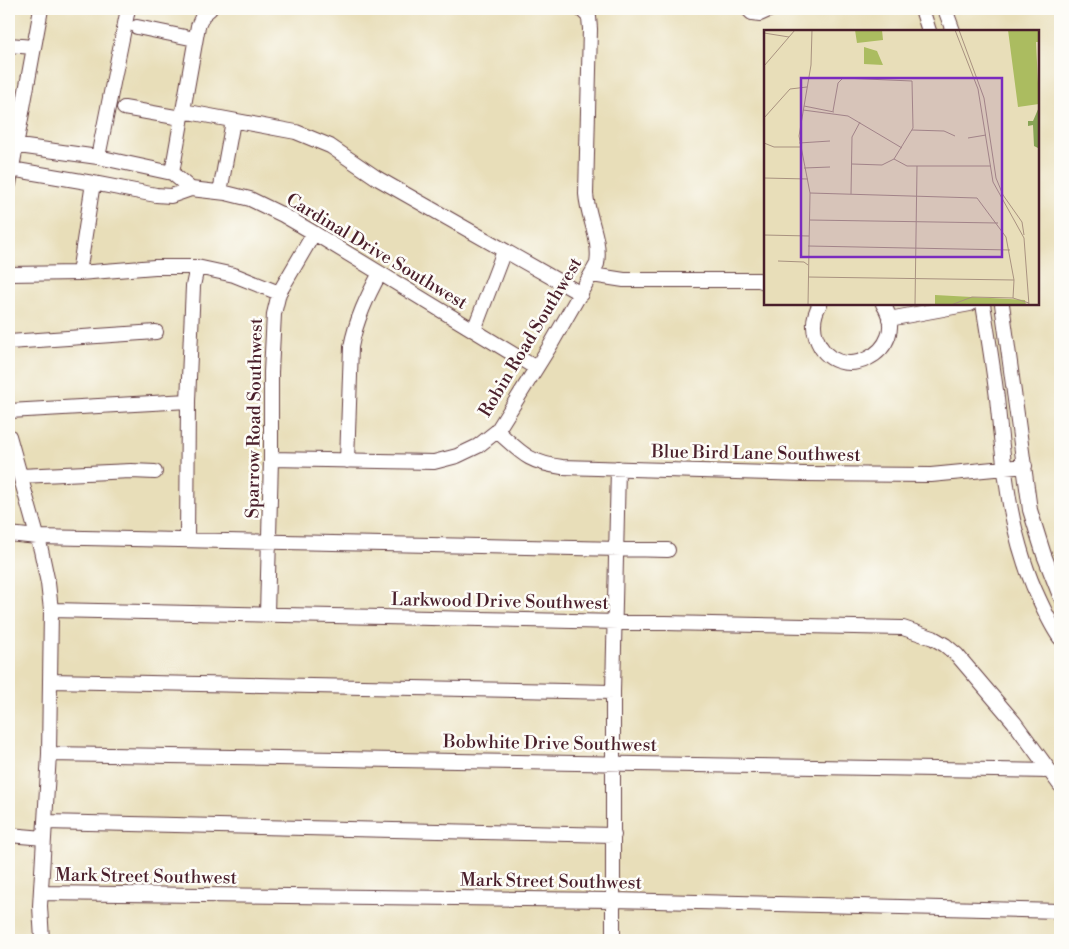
<svg xmlns="http://www.w3.org/2000/svg" width="1069" height="949" font-family="'Libre Bodoni',serif">
<rect width="100%" height="100%" fill="#fdfcf7"/>
<filter id="ink" filterUnits="userSpaceOnUse"><feTurbulence type="fractalNoise" baseFrequency=".02" numOctaves="2"/><feDisplacementMap in="SourceGraphic" scale="10" xChannelSelector="R" yChannelSelector="G"/><feConvolveMatrix kernelMatrix="1 2 1 2 8 2 1 2 1" color-interpolation-filters="sRGB"/></filter>
<filter id="wash" filterUnits="userSpaceOnUse"><feTurbulence type="fractalNoise" baseFrequency=".0096" numOctaves="4" result="noise"/><feDisplacementMap in="SourceGraphic" scale="20" xChannelSelector="R" yChannelSelector="G"/><feGaussianBlur stdDeviation="1.12" result="paint"/><feColorMatrix in="noise" values="0 0 0 0 0 0 0 0 0 0 0 0 0 0 0 0 0 1.4 0 .05"/><feComposite in="paint" operator="in"/></filter>
<g filter="url(#wash)">
<rect width="100%" height="100%" fill="#e8deb9"/>
</g>
<g filter="url(#ink)">
<g fill="none" stroke-linecap="round" stroke-linejoin="round">
<!-- minor casing -->
<g stroke="#623c40" stroke-width="16">
<path id="minor" d="M748,9L752,13L760,14L771,9
M922,9L929,31
M945,9L953,31
M137,27L195,39
M9,45L33,47
M124,108L181,118
M183,111L296,132L330,146L377,178L581,294
M9,147H26L98,157L172,173L191,189
M98,157L128,9
M11,169L93,183L156,195L171,196L191,189L226,193L250,199L283,215L314,233L536,368
M172,173L198,26L203,15L210,9
M9,184L41,9
M220,192L233,121
M79,273L93,183
M9,274L79,273L155,267H197L234,275L279,293
M592,275L624,280H759L765,282
M820,304C814,314 812,325 816,337C834,391 914,351 883,304
M983,304C988,335 993,366 997,398C1004,468 1009,537 1040,601C1046,614 1052,627 1060,638
M1002,304L1030,510L1044,555L1060,596
M889,319L970,304
M474,330L504,251
M9,342L156,332
M9,411L188,401
M497,431C522,453 527,462 562,467L804,474L931,475L1025,466
M9,436L41,550L48,583L51,610L49,754L40,906L42,940
M271,459L434,462L457,456L478,446L497,431L550,346L597,264C601,239 588,219 586,194L590,29L589,17L581,9
M347,461L351,347C356,320 367,297 380,273
M20,476L131,471L155,472
M9,534L37,537L668,550
M187,540L188,401L193,286L197,267
M51,610L903,628L933,638L945,645L957,655L1014,722L1060,785
M267,614L271,459V372L274,314L279,293L314,233
M50,681L613,692
M49,754L1050,771
M45,822L614,835
M9,835L44,838
M41,893L613,900L1060,911
M613,940V692L618,468"/>
</g>
<!-- minor -->
<use href="#minor" stroke="#fff" stroke-width="14"/>
</g>
</g>
<g text-anchor="middle" stroke-width="5" stroke-linejoin="round" paint-order="stroke">
<!-- street labels -->
<g font-size="18" fill="#4a1f2b" stroke="#fdfcf7">
<text transform="translate(377 251) rotate(31)" y="6">Cardinal Drive Southwest</text>
<text transform="translate(530 337) rotate(-59)" y="6">Robin Road Southwest</text>
<text transform="translate(254 418) rotate(-89)" y="6">Sparrow Road Southwest</text>
<text transform="translate(756 453) rotate(1)" y="6">Blue Bird Lane Southwest</text>
<text transform="translate(500 601) rotate(1)" y="6">Larkwood Drive Southwest</text>
<text transform="translate(550 743) rotate(1)" y="6">Bobwhite Drive Southwest</text>
<text transform="translate(146 876) rotate(1)" y="6">Mark Street Southwest</text>
<text transform="translate(551 881) rotate(1)" y="6">Mark Street Southwest</text>
</g>
</g>
<!-- overview -->
<g transform="translate(764 30)">
<rect width="275" height="275" fill="#e8deb9"/>
<path d="M91,0H118L119,10L93,13ZM100,17L113,21L119,35L100,34Z" fill="#abbc60"/>
<path d="M275,77V118H274L270,116L269,95L264,96V91H269Z" fill="#88a456"/>
<path d="M244,0H275V12H272L275,74L254,77ZM171,265L261,270L262,275H171Z" fill="#abbc60"/>
<path fill="none" stroke="#a99280" stroke-width="1" d="M191,0L214,59L229,152L260,208L265,275M195,0L220,68L232,148L239,165L258,192L260,205M0,3L25,7M0,36L31,0M40,76L70,82M39,80L84,86L138,118M69,81L74,53L79,48L148,51L149,98L130,129L118,135L88,134M0,88L26,59L43,57M148,100L180,101L191,106M204,108L222,105M0,113L10,117H36M35,113L66,111M130,129L143,136H227M40,138L66,137M0,148L44,149M46,163L213,168L242,207L250,250L249,268M87,164L88,107L96,92M46,190L234,193M0,205L45,206M44,216L246,220M14,231L40,232L44,235M44,247L250,250M44,275L46,163L35,106L47,35L48,0M151,275L153,136M187,275L208,267L249,268L265,273"/>
<path fill="#7b2cbf" fill-opacity="0.15" stroke="#7b2cbf" stroke-width="2.5" d="M37,48H238V227H37Z"/>
<rect width="275" height="275" fill="none" stroke="#4a1f2b" stroke-width="2.5"/>
</g>
<!-- margin -->
<rect width="1069" height="949" fill="none" stroke="#fdfcf7" stroke-width="30"/>
</svg>
